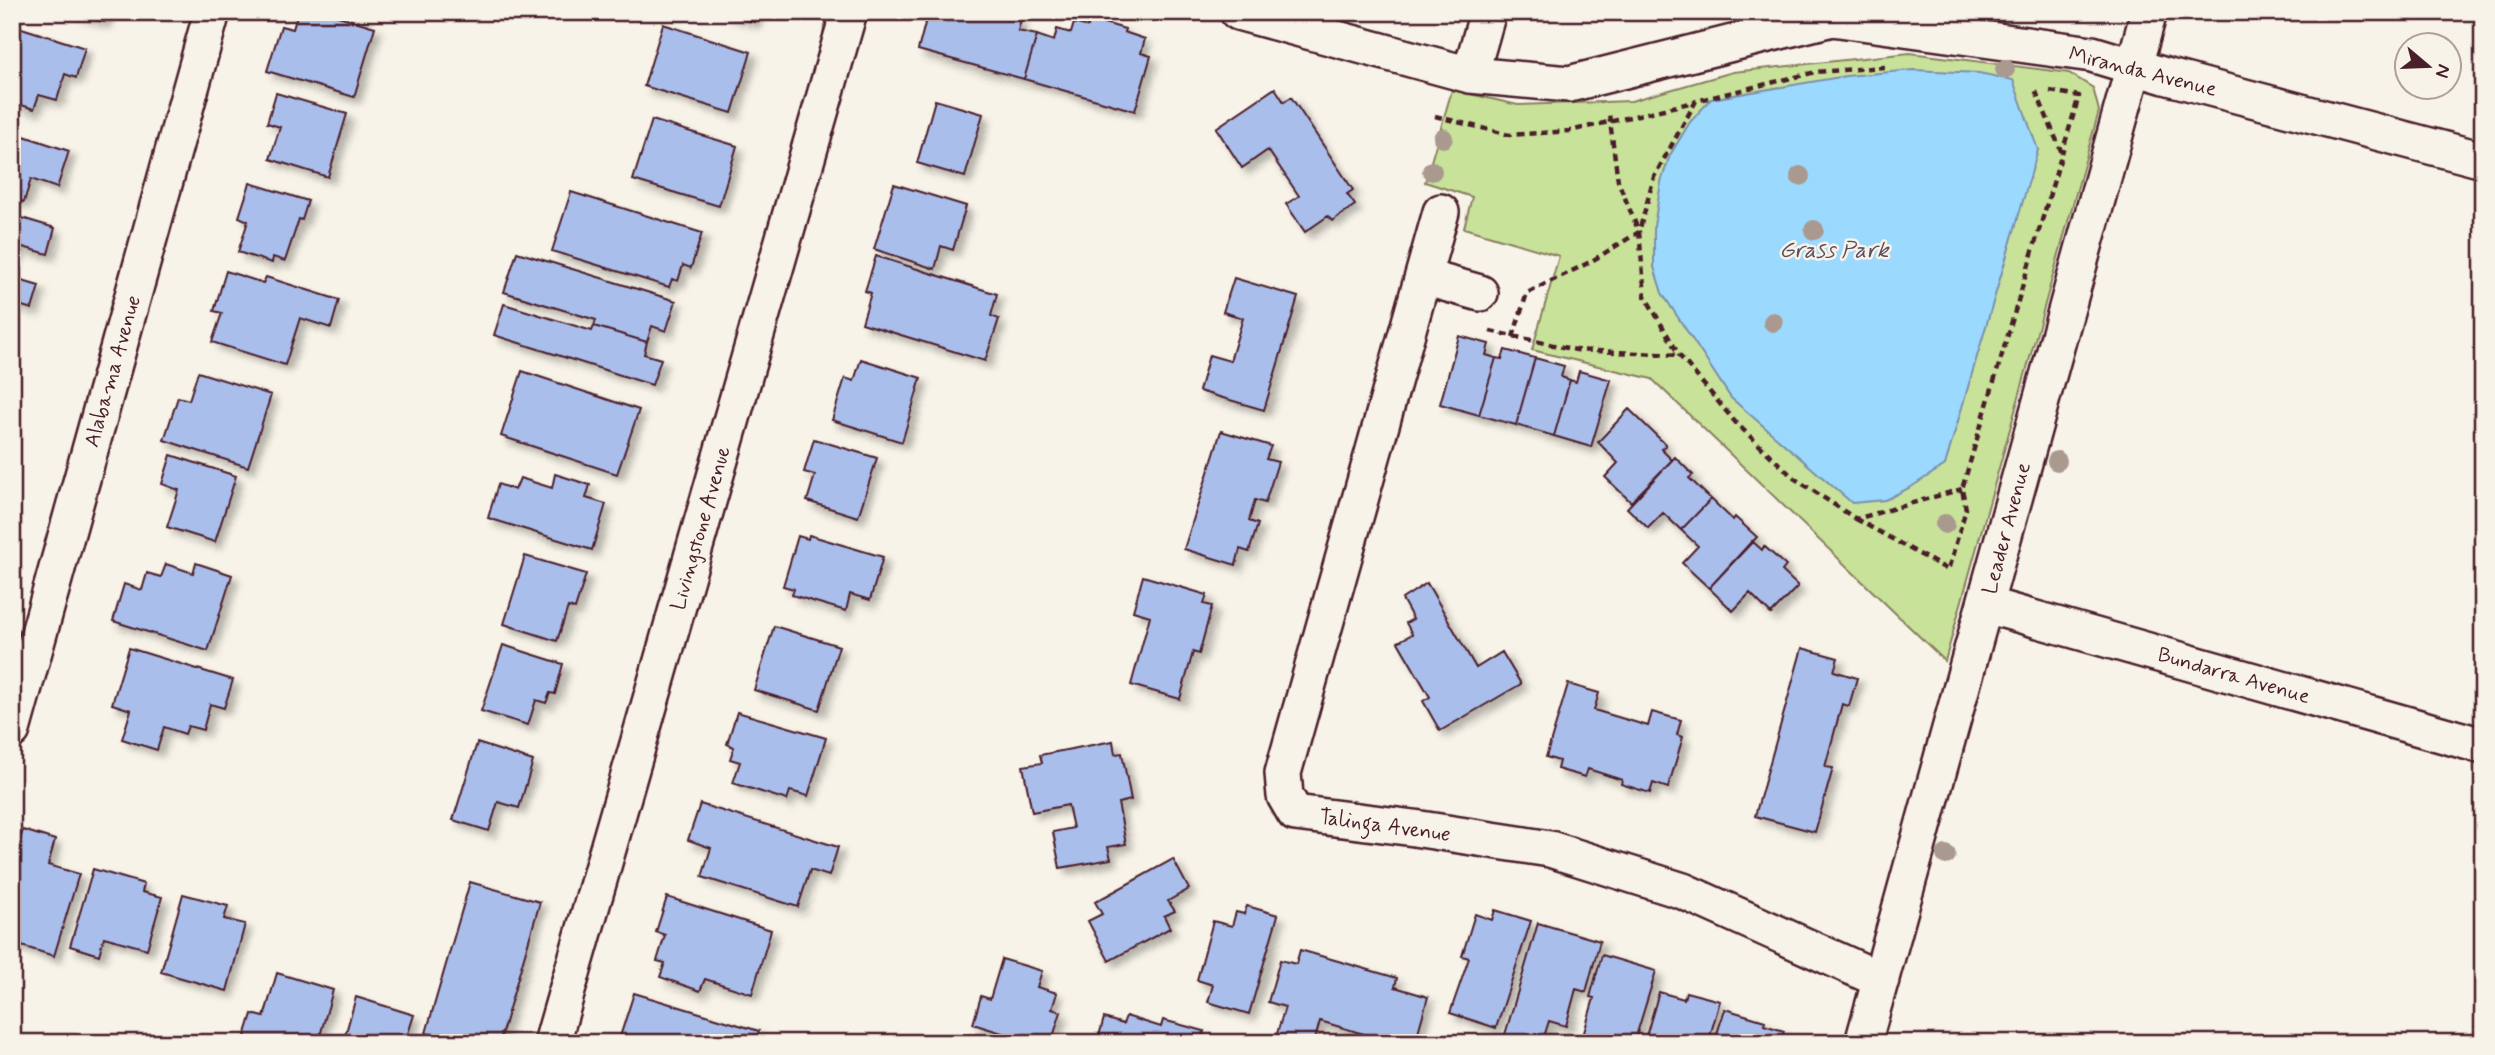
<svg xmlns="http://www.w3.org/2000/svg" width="2495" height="1055" font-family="Mynerve,sans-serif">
<defs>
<filter id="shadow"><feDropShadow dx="6" dy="6" stdDeviation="3.5" flood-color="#0004"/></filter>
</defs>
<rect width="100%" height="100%" fill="#f7f3e8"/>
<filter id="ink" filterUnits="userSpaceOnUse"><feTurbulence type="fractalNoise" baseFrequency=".0143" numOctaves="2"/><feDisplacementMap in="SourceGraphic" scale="14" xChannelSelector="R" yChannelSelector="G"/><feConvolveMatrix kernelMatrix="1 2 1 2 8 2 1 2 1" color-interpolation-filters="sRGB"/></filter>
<g filter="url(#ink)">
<!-- green -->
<path fill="#c8e299" stroke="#898062" stroke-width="2" d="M1910,53L2069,73L2093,88L2099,111L1945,661L1652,379L1532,350L1559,256L1464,228L1472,197L1425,182L1452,90L1518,105L1631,101L1733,72Z"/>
<!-- water -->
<path fill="#9cd9fe" stroke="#7b8faa" stroke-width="2" d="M1913,70L1979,73L2013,80L2038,150L1945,465L1911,487L1885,500L1852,503L1731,398L1662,293L1654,267V226L1661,182L1670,155L1690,122L1711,99L1846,76Z"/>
<!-- building -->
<path fill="#aabeec" stroke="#4a1f2b" stroke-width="2" filter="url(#shadow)" d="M73,12H107L104,22Z
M298,12H325L375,27L354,97L267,71L281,26L293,29Z
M722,12H757L754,22Z
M928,12H1008L1007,16L1021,19L1018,31L1037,35L1024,79L918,50Z
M1090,19L1125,29L1124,32L1145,39L1141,53L1151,56L1135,111L1024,79L1037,35L1054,41L1057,29L1071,33L1074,23L1088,27Z
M663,24L751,52L732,113L644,86Z
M12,25L85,48L76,78L65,74L57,100L39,95L34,109L12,102Z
M1275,88L1284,102L1291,97L1353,190L1347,194L1355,205L1332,221L1328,216L1305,232L1286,204L1299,196L1268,150L1242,168L1216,128Z
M276,93L347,114L328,177L270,159L280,127L267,123Z
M935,100L983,114L965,177L917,163Z
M652,120L737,146L719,206L633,180Z
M12,132L69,151L57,188L31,179L24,202L12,199Z
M250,183L308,201L302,220L299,219L285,261L273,257L272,263L238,252L248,221L239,217Z
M894,184L966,206L953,250L941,246L935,269L874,249Z
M571,192L702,233L691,268L683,265L678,281L672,279L669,287L552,251Z
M12,215L55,228L48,254L19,246L16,257L12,256Z
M517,252L676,301L666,331L652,326L647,342L594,326L596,320L504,292Z
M876,256L997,294L991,316L999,319L985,361L862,323L871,293L865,291Z
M226,271L263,283L266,277L339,300L331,328L300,318L285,365L212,342L222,313L214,311Z
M12,278L39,286L32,309L12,303Z
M1234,278L1298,297L1264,410L1199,391L1209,355L1230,361L1243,318L1223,312Z
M504,304L592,331L594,326L647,342L644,354L661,359L652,385L494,335Z
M1459,336L1489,344L1486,355L1496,358L1479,415L1440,404Z
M1505,350L1535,358L1516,425L1479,415L1496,358L1502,359Z
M1535,358L1564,366L1561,377L1570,380L1554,436L1516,425Z
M861,359L921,378L902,442L832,420L845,378L854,381Z
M522,371L639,410L617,474L501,436Z
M1579,371L1611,380L1591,447L1554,436L1570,380L1576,382Z
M198,372L271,395L248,467L164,440L178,397L189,400Z
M1629,409L1666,445L1661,449L1672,460L1631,502L1605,477L1618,463L1598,442Z
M1221,431L1271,446L1266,459L1278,462L1265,503L1255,500L1249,521L1258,524L1249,552L1240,549L1236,565L1184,549Z
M814,439L877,458L858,517L807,501L815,475L804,472Z
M171,455L236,476L215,542L167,527L179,490L162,484Z
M1675,457L1693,475L1689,478L1711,499L1681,530L1663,513L1648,528L1627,508Z
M555,474L590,485L586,498L606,504L592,550L488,518L498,484L515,490L520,478L552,488Z
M1711,499L1733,520L1735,517L1757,537L1709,588L1682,563L1698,546L1681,530Z
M809,535L883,557L870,600L850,594L846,611L792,595L794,589L783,586L798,536L808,539Z
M1752,541L1762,550L1764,546L1786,566L1782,571L1798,586L1771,614L1750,593L1733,611L1709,588Z
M525,556L586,574L575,609L568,607L557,641L504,624Z
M196,563L232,575L208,651L113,621L124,584L142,590L147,573L161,577L166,564L193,573Z
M1143,576L1207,595L1204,604L1212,606L1199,654L1193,652L1180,699L1131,685L1150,616L1133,611Z
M1427,583L1476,668L1502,652L1521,684L1440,731L1423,701L1430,697L1398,642L1412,634L1406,623L1413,619L1402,599Z
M774,626L839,646L819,710L754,690Z
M503,645L563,664L555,694L550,693L546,703L536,700L528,725L481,711Z
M129,648L233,680L224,708L210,704L203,730L188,726L185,734L164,727L157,750L122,739L131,710L112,704Z
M1802,648L1838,658L1834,671L1857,678L1849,706L1842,704L1825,767L1833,768L1815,832L1755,816Z
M1568,684L1599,693L1594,710L1648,726L1652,712L1681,720L1677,735L1683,737L1668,788L1653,783L1650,793L1621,784L1622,780L1588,769L1585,777L1557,769L1559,761L1546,757Z
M737,712L826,738L808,796L790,791L787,800L733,783L740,762L730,759L734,747L727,744Z
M1113,741L1115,754L1122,753L1131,800L1118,803L1126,844L1108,847L1111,859L1060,868L1053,832L1073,828L1068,805L1032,812L1023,766L1042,763L1040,755Z
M477,743L533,761L519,808L498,802L489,831L453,820Z
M700,804L838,847L829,876L810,870L798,907L702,877L711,848L688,840Z
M23,830L55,840L48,865L79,874L54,956L12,943V864Z
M1173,859L1189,889L1168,901L1175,911L1164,916L1170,928L1109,961L1088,921L1102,914L1095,902Z
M93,869L144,884L142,892L162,897L147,949L104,937L99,955L70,946Z
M470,882L540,902L499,1043H461L426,1033Z
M183,894L228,906L224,919L245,924L227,991L161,972Z
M667,897L771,930L752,994L705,979L700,991L660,977L665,963L657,961L665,935L656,932Z
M1247,906L1278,915L1249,1014L1208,1002L1213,985L1197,980L1213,921L1232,926L1236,912L1244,914Z
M1495,910L1531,921L1496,1028L1450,1013L1469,958L1462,956L1475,914L1492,920Z
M1538,923L1600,941L1586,992L1576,989L1566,1026L1549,1021L1542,1043H1519L1504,1038Z
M1300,950L1397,978L1395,987L1428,997L1415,1043H1394L1320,1021L1314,1043H1297L1276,1037L1285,1007L1268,1002L1280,960L1296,964Z
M1602,955L1656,971L1634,1043H1581L1594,998L1590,997Z
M1002,959L1042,971L1037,987L1057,993L1052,1009L1061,1012L1051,1043H1034L973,1024L981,996L990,999Z
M277,973L333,990L318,1043H243L252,1014L264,1017Z
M1659,992L1684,999L1686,992L1720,1001L1708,1043H1644Z
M634,993L759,1031L755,1043H618Z
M356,997L414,1015L405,1043H343Z
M1725,1009L1765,1021L1764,1025L1784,1031L1780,1043H1714Z
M1126,1016L1161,1027L1163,1020L1204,1031L1201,1043H1097L1104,1018L1123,1024Z"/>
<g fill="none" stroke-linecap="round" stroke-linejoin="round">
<!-- minor casing -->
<g stroke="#4a1f2b" stroke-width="40">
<path id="minor" d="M1238,12L1470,75L1569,84L1832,18L2092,54L2165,76L2483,160
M1470,75L1488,12
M1441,212L1283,773L1285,796L1295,813L1414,828L1550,849L1683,891L1881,980
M1423,277L1480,293
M1986,605L2483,746
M12,730L212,12
M552,1043L849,12
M1863,1043L2149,12"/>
</g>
<!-- path -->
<path stroke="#4a1f2b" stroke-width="4.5" stroke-dasharray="7 5" stroke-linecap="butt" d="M1885,67L1816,72L1696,101L1654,177L1639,232L1645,296L1679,355L1736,423L1794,478L1856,519L1962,489
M2050,91L2079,96L2062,153
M1435,116L1509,135L1570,131L1694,102
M1490,331L1576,350L1678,355
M1513,337L1527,293L1590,262L1639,232L1618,181L1609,114
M1856,519L1948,570L1966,509L1962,489L2062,153L2034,87"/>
<!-- minor -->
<use href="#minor" stroke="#f7f3e8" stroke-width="35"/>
</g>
<!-- trees -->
<g fill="#a9998f">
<circle cx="2005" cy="69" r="10"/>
<circle cx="1443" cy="138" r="10"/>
<circle cx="1432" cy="171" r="10"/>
<circle cx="1800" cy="176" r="10"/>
<circle cx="1814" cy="230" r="10"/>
<circle cx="1773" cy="322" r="10"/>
<circle cx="2057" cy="461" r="10"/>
<circle cx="1945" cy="524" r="10"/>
<circle cx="1946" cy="855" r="10"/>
</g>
</g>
<g text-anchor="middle" stroke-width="5" stroke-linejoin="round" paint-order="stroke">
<!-- street labels -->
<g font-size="21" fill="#4a1f2b" stroke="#f7f3e8">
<text transform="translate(2143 71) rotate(14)" y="7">Miranda Avenue</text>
<text transform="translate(112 371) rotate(-74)" y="7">Alabama Avenue</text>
<text transform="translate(700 528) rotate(-74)" y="7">Livingstone Avenue</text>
<text transform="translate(2006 528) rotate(-75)" y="7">Leader Avenue</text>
<text transform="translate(2234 675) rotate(16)" y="7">Bundarra Avenue</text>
<text transform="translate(1385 825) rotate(8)" y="7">Talinga Avenue</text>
</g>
<!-- water labels -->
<g font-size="23" font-style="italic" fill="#5e4e60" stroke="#f7f3e8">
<text x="1834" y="257">Grass Park</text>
</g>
</g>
<!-- margin -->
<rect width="2495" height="1055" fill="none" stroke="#f7f3e8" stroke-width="42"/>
<rect x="21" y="21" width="2453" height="1013" fill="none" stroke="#4a1f2b" stroke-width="2.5" filter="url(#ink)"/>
<!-- north arrow -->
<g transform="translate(2428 66) rotate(109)"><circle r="33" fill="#f7f3e8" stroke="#b29e9c" stroke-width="2"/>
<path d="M0-5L12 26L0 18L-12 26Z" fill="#4a1f2b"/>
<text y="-10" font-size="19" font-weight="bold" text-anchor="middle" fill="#4a1f2b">N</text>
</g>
</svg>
